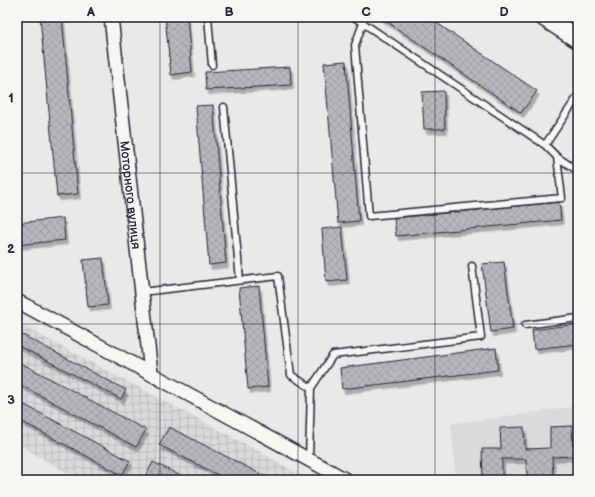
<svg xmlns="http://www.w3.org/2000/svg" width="595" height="497" font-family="'Balsamiq Sans',sans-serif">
<defs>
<pattern id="industrial-grid" width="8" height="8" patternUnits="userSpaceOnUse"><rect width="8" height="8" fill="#dadada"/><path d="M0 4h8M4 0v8" fill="none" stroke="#bbbbbc"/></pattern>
<pattern id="building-cross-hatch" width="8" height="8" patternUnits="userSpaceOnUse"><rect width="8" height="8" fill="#b8b8bc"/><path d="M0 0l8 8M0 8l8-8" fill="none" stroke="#9e9ea2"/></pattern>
<filter id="shadow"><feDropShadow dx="2.5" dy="4.5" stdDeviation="0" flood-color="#0004"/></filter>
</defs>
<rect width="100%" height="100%" fill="#e9e9e7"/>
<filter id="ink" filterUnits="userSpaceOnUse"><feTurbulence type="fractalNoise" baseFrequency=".025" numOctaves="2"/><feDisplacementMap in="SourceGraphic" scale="8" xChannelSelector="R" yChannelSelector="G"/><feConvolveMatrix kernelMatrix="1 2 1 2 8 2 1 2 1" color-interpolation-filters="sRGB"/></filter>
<g filter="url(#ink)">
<!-- built -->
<path fill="#dadada" d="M578,406V480H456L451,424Z"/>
<!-- industrial -->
<path fill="url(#industrial-grid)" d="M17,323L253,448L309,480H80L17,444Z"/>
<!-- building -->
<path fill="url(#building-cross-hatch)" stroke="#22223b" filter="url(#shadow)" d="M40,17H62L78,194L57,196Z
M165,17H187L192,72L171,75Z
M380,17H428L537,91L521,113Z
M346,61L359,221L338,223L324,63Z
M290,67L291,85L206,90L205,72Z
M444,91L445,129H424L422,92Z
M213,105L226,263L209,265L196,106Z
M559,202L561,220L396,236L394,218Z
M63,218L65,240L17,245V223Z
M342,227L347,280L326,282L322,229Z
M103,258L108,305L88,307L83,260Z
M504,262L513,329L491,332L482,264Z
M259,286L268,387L248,389L239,288Z
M578,324V344L534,349L532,330Z
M17,332L126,390L121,399L17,345Z
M496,348L498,370L342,389L340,368Z
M17,361L146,430L136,447L17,383Z
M17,401L130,461L122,475L17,419Z
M572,426L573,446L578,445V476H574L573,456L552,457L553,477H527L526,459H502V478L483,479L482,449H501L500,428L524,427L525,449L550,448V427Z
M169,427L272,480H228L159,445Z
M153,462L189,480H144Z"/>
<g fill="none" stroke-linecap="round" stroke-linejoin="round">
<!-- lane casing -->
<g stroke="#22223b" stroke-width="9">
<path id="lane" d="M208,17L212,65
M354,17L545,145L578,96
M363,23L355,45L369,216L562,198L557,157
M224,107L240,280
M545,145L557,157L578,171
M142,292L278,276L291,375L311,388L309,459
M525,325L578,318
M311,388L333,355L481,337L472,266"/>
</g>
<!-- street casing -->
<g stroke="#22223b" stroke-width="16">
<g id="street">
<path id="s1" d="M111,17L151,373"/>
<path d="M17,301L346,480"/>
</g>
</g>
<!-- secondary casing -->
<g stroke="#22223b" stroke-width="21">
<path id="secondary" d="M544,17L578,39"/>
</g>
<!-- lane -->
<use href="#lane" stroke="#f6f6f2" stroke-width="6"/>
<!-- street -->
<use href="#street" stroke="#f6f6f2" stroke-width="13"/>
<!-- secondary -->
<use href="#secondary" stroke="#f6f6f2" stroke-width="18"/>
</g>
</g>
<!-- grid -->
<path fill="none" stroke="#22223b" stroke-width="1" stroke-opacity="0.55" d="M160,17V480M298,17V480M435,17V480M17,173H578M17,324H578"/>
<g text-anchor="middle" stroke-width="3" stroke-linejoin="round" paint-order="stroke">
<!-- street labels -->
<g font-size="13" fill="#22223b" stroke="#f6f6f2">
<text dy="5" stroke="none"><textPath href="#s1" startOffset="179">Моторного вулиця</textPath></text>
</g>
</g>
<!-- margin -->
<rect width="595" height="497" fill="none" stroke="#f6f6f2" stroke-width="44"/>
<rect x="22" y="22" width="551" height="453" fill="none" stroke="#22223b" stroke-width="1.5"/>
<g font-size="13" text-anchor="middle" font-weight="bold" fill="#22223b">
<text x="91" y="16">A</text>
<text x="229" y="16">B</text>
<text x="366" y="16">C</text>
<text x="504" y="16">D</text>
<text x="11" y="102">1</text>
<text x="11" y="253">2</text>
<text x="11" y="404">3</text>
</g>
</svg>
